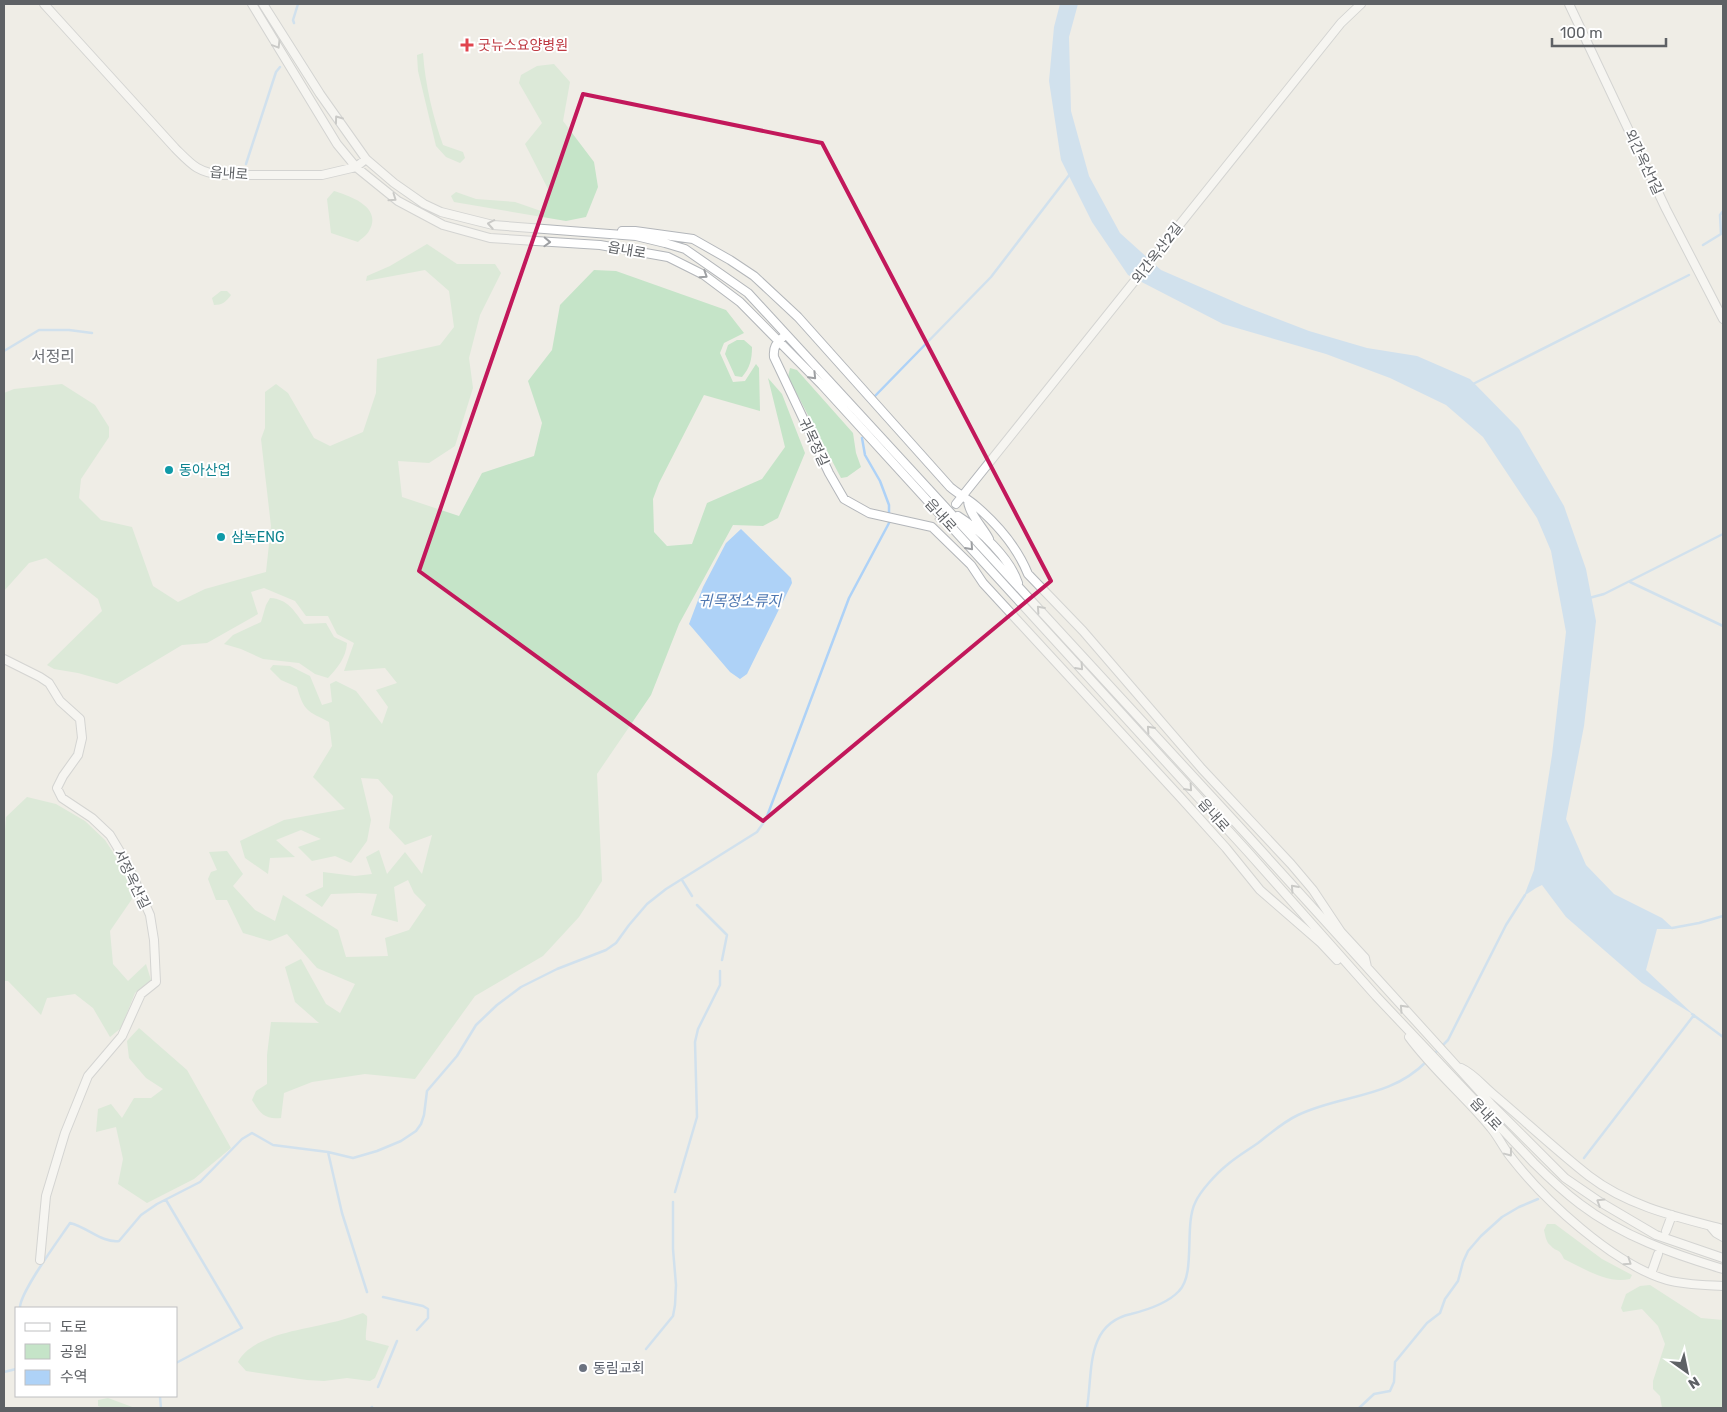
<svg xmlns="http://www.w3.org/2000/svg" width="1727" height="1412" font-family="Rubik,'Noto Sans KR',sans-serif">
<rect width="100%" height="100%" fill="#efede6"/>
<!-- green -->
<path fill="#c5e4c8" d="M423,53C425,84 433,117 443,145L463,152L465,158L460,163L446,157L436,146L418,71L417,55Z
M554,64L570,82L563,121L594,162L598,187L586,217L566,221L454,202L451,196L456,192L476,199L515,202L541,211L548,189L525,144L542,123L519,83L521,75L537,66Z
M334,191C350,196 383,207 369,231C367,235 361,239 358,242L331,233L327,199Z
M427,244L457,264H495L501,273L480,315L469,358L473,388L455,446L429,463L398,461L402,497L459,516L482,473L534,456L542,423L528,381L552,350L560,305L594,270L616,271L726,310L744,333L724,343L720,353L733,382L745,381L756,364L759,368L760,411L704,395L659,483L653,499L654,532L667,546L692,544L707,503L762,479L785,447L768,378L782,394L805,453L778,518L763,526L733,525L679,624L651,695L597,774L602,881L579,917L543,956L475,996L415,1079L365,1074L312,1082L284,1093L281,1118C265,1120 260,1113 252,1100L256,1091L267,1084V1055L271,1022L319,1023L295,1002L285,967L301,959L326,1004L340,1013L355,984L317,968L287,934L270,941L243,933L227,900H216L208,879L211,872L217,870L209,852L227,851L243,874L233,886L255,910L275,921L283,895L338,930L346,957L388,956L385,938L409,930L426,905L414,893L408,880L394,887L398,922L371,915L377,894L359,893L331,894L322,907L305,895L323,887V872L355,876L372,874L366,857L379,850L387,874L405,852L422,874L432,835L405,845L389,828L393,796L378,779L361,778L371,820L367,841L351,863L335,856L312,861L298,847L321,839L301,830L276,840L295,857L270,858L268,874L245,858L240,841L284,820L345,809L313,777L332,746L329,722C308,711 304,712 297,687L281,680L270,669L273,665L290,666L310,676L322,705L332,702L330,684L336,681L356,691L382,724L388,707L376,690L397,683L385,668L344,671L354,643L337,634L328,616H306L295,601L264,588L251,592L258,614L207,643L182,645L117,684L78,673L54,669L47,665L102,611L98,599L46,558L29,563L4,591V393L14,389L62,384L95,405L109,427V437L81,479L79,498L101,520L132,527L153,586L178,602L205,589L266,572L271,526L261,439L265,428V392L276,384L288,393L314,438L330,446L363,432L376,393L377,359L440,345L454,327L449,291L425,270L366,281L367,276L390,266Z
M221,291H227L231,295C226,302 222,305 214,305L212,298Z
M737,340H744L752,347C752,359 750,368 742,377L735,376L725,354L728,345Z
M790,368L797,370L853,433L856,453L861,467L847,477L841,478L788,377Z
M270,598C288,599 294,611 304,624L326,623L334,637L347,643C346,658 337,668 328,678L315,674L299,663L263,659L241,649L224,644L233,635L261,622L266,605Z
M27,797L56,804L85,821L105,840L124,869L132,899L110,931L113,964L128,981L146,964L151,980L135,993L121,1028L110,1037L93,1008L75,994L47,998L41,1015L8,981H4V845L6,817Z
M139,1028L187,1070L231,1148L194,1179L147,1203L118,1184L123,1159L116,1127L96,1132L98,1109L111,1104L122,1118L134,1098H151L163,1089L146,1078L129,1058L127,1041Z
M1547,1224H1555L1602,1259L1632,1275L1630,1279C1607,1284 1585,1269 1564,1259C1559,1247 1557,1253 1550,1245C1546,1242 1545,1234 1544,1230Z
M1650,1285L1701,1318L1723,1320V1408H1662L1660,1396L1653,1389V1381L1665,1344L1658,1326L1642,1309L1623,1312L1621,1308L1626,1294L1640,1286Z
M363,1313L367,1316C368,1325 365,1331 366,1340L389,1346L375,1378L370,1381L347,1378L324,1381L307,1380L246,1371L238,1362C252,1335 302,1330 329,1323C340,1321 351,1317 363,1313Z
M108,1398L135,1408H103L98,1406V1400Z"/>
<!-- water -->
<path fill="#aed2f7" d="M1060,4H1078L1069,37L1071,111L1089,176L1120,233L1161,270L1244,306L1309,331L1367,348L1417,356L1470,379L1519,429L1564,506L1586,569L1596,621L1584,726L1566,819L1586,865L1614,894L1662,918L1674,929H1657L1646,970L1694,1015L1642,983L1566,917L1542,885L1536,888L1524,896L1534,870L1552,755L1566,632L1551,551L1537,518L1483,437L1446,405L1390,378L1326,354L1223,324L1128,275L1092,222L1061,160L1049,81L1054,27Z
M741,529L791,578L792,583L747,674L740,679L730,672L689,624L703,587L726,543Z"/>
<g fill="none" stroke-linecap="round" stroke-linejoin="round">
<!-- stream -->
<path stroke="#aed2f7" stroke-width="2.5" d="M294,23L293,20L298,4
M246,164L276,72L280,67
M1703,245L1721,234L1720,215L1723,211
M4,351L39,330H69L92,333
M1471,385L1689,275
M875,396L991,277L1070,174
M1630,582L1723,626
M1589,598L1604,594L1723,534
M682,880L692,896
M697,905L727,935L722,960
M1672,928L1699,923L1723,916
M1692,1014L1723,1037
M1434,1054L1448,1040L1506,925L1525,895
M328,1152L342,1213L367,1292
M1584,1158L1694,1015
M675,1192L697,1117L695,1042L698,1029L720,985V971
M166,1200L242,1328L176,1363
M383,1297L423,1306L428,1309V1318L417,1330
M20,1308C19,1293 60,1238 70,1223C89,1228 102,1243 119,1241L141,1215L157,1204L200,1182L242,1139L252,1133L273,1145L328,1152L353,1158L377,1151L401,1141L416,1131L421,1124L424,1115L427,1091L457,1056L476,1025L497,1005L521,987L557,969L606,950L616,943L629,925L647,904L666,889L757,832L766,819L849,598L889,523V505L880,481L865,455L862,438
M646,1349L673,1316L675,1305L676,1285L673,1249V1202
M4,1372L16,1369
M378,1387L397,1341
M160,1397L161,1408
M371,1408L372,1407
M1087,1408C1093,1372 1085,1324 1131,1314C1147,1310 1167,1304 1179,1291C1196,1274 1184,1226 1195,1203C1200,1191 1217,1173 1227,1165C1236,1157 1248,1150 1258,1143C1271,1133 1283,1122 1298,1115C1342,1094 1389,1099 1426,1062
M1359,1408L1374,1394L1390,1391L1394,1382L1395,1362L1427,1323L1440,1313L1445,1299L1458,1281L1463,1262L1468,1251L1481,1236L1502,1217L1519,1207L1538,1199"/>
<!-- minor-tunnel -->
<path stroke="#cbcac6" stroke-width="8" stroke-dasharray="8 4" stroke-linecap="butt" d="M937,522L956,504"/>
<!-- minor casing -->
<g stroke="#b3b6ba" stroke-width="10">
<path id="minor" d="M44,4L175,148C192,165 197,172 222,175H322L356,167L366,159
M252,4L337,144L356,167L398,201L443,225L490,238L600,245L668,257L704,275L740,302L822,385L1248,852L1376,996L1534,1163C1549,1178 1564,1192 1580,1204C1622,1236 1673,1254 1723,1269
M263,4L320,94L366,159L394,183L424,204L441,212L493,225L636,236L665,243L685,249L748,293L1247,835L1491,1104L1565,1178L1600,1202L1656,1235L1723,1258
M1569,4L1666,209L1723,319
M622,231H635L693,239L730,260L754,276L798,317L950,487C958,494 968,499 976,506C997,524 1017,547 1028,574L1083,631L1202,769L1291,864L1313,890L1341,932L1365,958L1367,967
M783,337C776,344 773,347 774,357L829,473L844,499L869,513L932,527L971,565L983,583L1181,798L1226,848L1260,890L1321,943L1337,960
M968,501C969,514 983,527 989,539
M956,504L1341,23L1361,4
M958,516C980,530 1010,558 1018,583
M4,659L40,677L49,683L60,701L80,719L82,738L78,755L63,776L57,788L62,798L92,818L110,835L128,865L150,915L154,940L156,982L141,994L122,1036L88,1076L65,1133L46,1196L40,1260
M1409,1037C1433,1070 1465,1096 1491,1128C1498,1136 1503,1147 1510,1156C1544,1200 1613,1264 1667,1280C1685,1285 1705,1285 1723,1286
M1461,1068C1474,1074 1482,1085 1493,1094C1525,1121 1556,1150 1589,1176C1628,1206 1677,1217 1723,1229
M1710,1226L1716,1233L1723,1237
M1666,1231L1672,1215
M1651,1274L1658,1254"/>
</g>
<!-- minor -->
<use href="#minor" stroke="#fff" stroke-width="8"/>
</g>
<!-- one-way arrows -->
<defs><path id="oneway-chevron" d="M-2-3.5L2.5 0L-2 3.5" fill="none" stroke-width="1.6" stroke-linecap="round" stroke-linejoin="round" transform="scale(1.25)"/></defs>
<g stroke="#9ea0a3">
<use href="#oneway-chevron" transform="translate(277 45) rotate(59)"/>
<use href="#oneway-chevron" transform="translate(338 119) rotate(-126)"/>
<use href="#oneway-chevron" transform="translate(393 198) rotate(35)"/>
<use href="#oneway-chevron" transform="translate(491 224) rotate(-170)"/>
<use href="#oneway-chevron" transform="translate(547 242) rotate(2)"/>
<use href="#oneway-chevron" transform="translate(704 275) rotate(33)"/>
<use href="#oneway-chevron" transform="translate(813 376) rotate(46)"/>
<use href="#oneway-chevron" transform="translate(970 547) rotate(48)"/>
<use href="#oneway-chevron" transform="translate(1040 609) rotate(-132)"/>
<use href="#oneway-chevron" transform="translate(1080 667) rotate(48)"/>
<use href="#oneway-chevron" transform="translate(1150 729) rotate(-132)"/>
<use href="#oneway-chevron" transform="translate(1189 788) rotate(48)"/>
<use href="#oneway-chevron" transform="translate(1294 888) rotate(-132)"/>
<use href="#oneway-chevron" transform="translate(1403 1008) rotate(-133)"/>
<use href="#oneway-chevron" transform="translate(1509 1153) rotate(53)"/>
<use href="#oneway-chevron" transform="translate(1600 1202) rotate(-148)"/>
<use href="#oneway-chevron" transform="translate(1628 1262) rotate(34)"/>
</g>
<!-- marked area -->
<path d="M0 0H1727V1412H0ZM583,94L822,143L1051,581L763,821L419,571Z" fill="#efede6" fill-opacity=".55" fill-rule="evenodd"/>
<path fill="none" stroke="#c2185b" stroke-width="4" stroke-linejoin="round" d="M583,94L822,143L1051,581L763,821L419,571Z"/>
<!-- markers -->
<path fill="#e0444e" stroke="#fff" stroke-width="2" d="M464.5 37.5h5v5h5v5h-5v5h-5v-5h-5v-5h5z"/>
<g fill="#0f9aa8" stroke="#fff" stroke-width="2">
<circle cx="169" cy="470" r="5"/>
<circle cx="221" cy="537" r="5"/>
</g>
<circle fill="#6b7280" stroke="#fff" stroke-width="2" cx="583" cy="1368" r="5"/>
<g text-anchor="middle" stroke-width="4" stroke-linejoin="round" paint-order="stroke">
<!-- health labels -->
<g font-size="14" fill="#be3a42" stroke="#fff" text-anchor="start">
<text x="478" y="50">굿뉴스요양병원</text>
</g>
<!-- street labels -->
<g font-size="14" fill="#5e6165" stroke="#fff">
<text transform="translate(1644 162) rotate(65)" y="5">외간옥산1길</text>
<text transform="translate(229 173) rotate(4)" y="5">읍내로</text>
<text transform="translate(627 250) rotate(10)" y="5">읍내로</text>
<text transform="translate(1157 253) rotate(-52)" y="5">외간옥산2길</text>
<text transform="translate(814 442) rotate(65)" y="5">귀목정길</text>
<text transform="translate(941 515) rotate(48)" y="5">읍내로</text>
<text transform="translate(1214 815) rotate(48)" y="5">읍내로</text>
<text transform="translate(132 879) rotate(64)" y="5">서정옥산길</text>
<text transform="translate(1486 1114) rotate(47)" y="5">읍내로</text>
</g>
<!-- culture labels -->
<g font-size="14" fill="#0d838f" stroke="#fff" text-anchor="start">
<text x="179" y="475">동아산업</text>
<text x="231" y="542">삼녹ENG</text>
</g>
<!-- worship labels -->
<g font-size="14" fill="#5b616d" stroke="#fff" text-anchor="start">
<text x="593" y="1373">동림교회</text>
</g>
<!-- water labels -->
<g font-size="15" font-style="italic" fill="#4f78b1" stroke="#fff">
<text x="740" y="606">귀목정소류지</text>
</g>
<!-- quarter labels -->
<g font-size="16" fill="#6f7277" stroke="#fff">
<text x="53" y="362">서정리</text>
</g>
</g>
<!-- border -->
<rect width="1727" height="1412" fill="none" stroke="#5e6165" stroke-width="10"/>
<!-- legend -->
<rect x="15" y="1307" width="162" height="90" fill="#ffffff" stroke="#bfc0c1"/>
<rect x="25" y="1323" width="25" height="8" fill="#ffffff" stroke="#bfc0c1"/>
<text x="60" y="1332" font-size="15" fill="#5e6165">도로</text>
<rect x="25" y="1344" width="25" height="15" fill="#c5e4c8" stroke="#bfc0c1"/>
<text x="60" y="1357" font-size="15" fill="#5e6165">공원</text>
<rect x="25" y="1370" width="25" height="15" fill="#aed2f7" stroke="#bfc0c1"/>
<text x="60" y="1382" font-size="15" fill="#5e6165">수역</text>
<!-- north arrow -->
<g transform="translate(1687 1372) rotate(147)" stroke="#ffffff" stroke-width="4" paint-order="stroke">
<path d="M0-4L9 19L0 12L-9 19Z" fill="#5e6165"/>
<text y="-8" font-size="14" font-weight="bold" text-anchor="middle" fill="#5e6165">N</text>
</g>
<!-- scale -->
<path d="M1552 38v8h114v-8" fill="none" stroke="#5e6165" stroke-width="2.5"/>
<text x="1560" y="38" font-size="15" fill="#5e6165" stroke="#ffffff" stroke-width="4" paint-order="stroke">100 m</text>
</svg>
